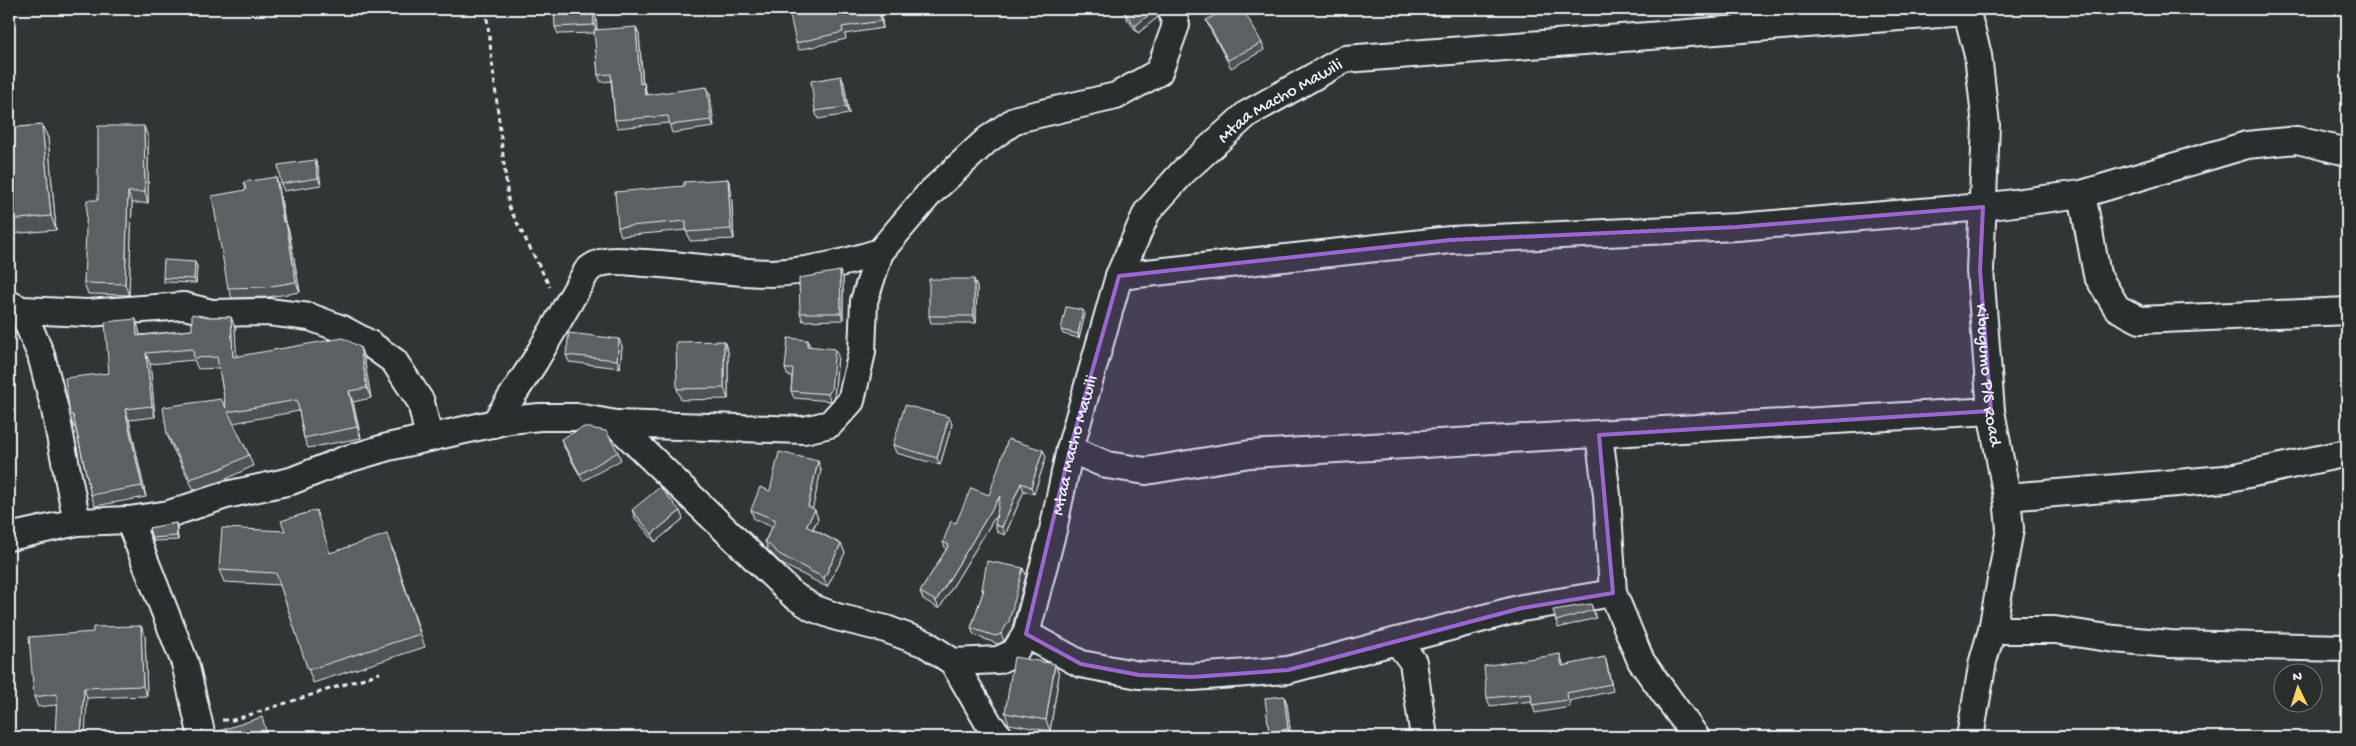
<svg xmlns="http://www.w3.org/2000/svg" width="2356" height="746" font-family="'Gochi Hand',sans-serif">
<rect width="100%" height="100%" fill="#323536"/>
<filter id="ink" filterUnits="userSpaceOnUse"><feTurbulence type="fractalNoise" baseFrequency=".02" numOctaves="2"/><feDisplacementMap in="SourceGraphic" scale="10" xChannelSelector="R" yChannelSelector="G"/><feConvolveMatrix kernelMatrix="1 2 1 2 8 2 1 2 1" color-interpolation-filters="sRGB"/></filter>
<g filter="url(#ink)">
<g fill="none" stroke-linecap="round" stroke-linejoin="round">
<!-- minor casing -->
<g stroke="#e8f1f8" stroke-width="30">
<g id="minor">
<path id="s1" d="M1966,9L1978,55L1986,125L1980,270L1991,411L2007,497L2010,529L1992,630L1983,661L1970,737"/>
<path d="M2082,194L2097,275L2117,308L2140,320L2347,311"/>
<path d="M1119,276L1450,240L1737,227L1983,207L2082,194L2247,145L2297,140L2347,152"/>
<path d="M9,304L22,310L87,313L184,306L212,313L268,312L310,317L342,329L370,344L394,361L421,402L429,438"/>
<path d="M22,310L41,355L55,410L77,522"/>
<path d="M494,424L535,361L587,271C602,256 625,262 645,263C687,265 729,273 771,273C808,272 845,263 880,252"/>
<path d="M616,424L804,430L830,424L851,401L862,352L864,301L880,252L929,194L987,140L1017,119L1116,96L1159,72L1176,25L1171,9"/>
<path d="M1599,435L1607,495L1613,593L1641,661L1696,737"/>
<path d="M1070,449L1107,465L1146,471L1250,454L1991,411"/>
<path d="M2007,497L2225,479L2347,453"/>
<path d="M129,520L185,663L202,737"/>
<path d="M9,537L77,522L129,520L169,514L226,495L291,481L344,460L388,447L509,420L540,417H577L616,424L793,595L813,608L837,617L886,629L926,644L953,662L989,724L1000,737"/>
<path d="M1992,630H2055L2115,639L2170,644L2347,648"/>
<path d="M1026,634L1081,664L1139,675L1193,677L1288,670L1397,641L1413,662L1424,737"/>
<path d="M1397,641L1522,608L1613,593"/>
<path id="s2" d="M953,662L998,660L1014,653L1026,634L1053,530L1070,449L1119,276L1147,212L1183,172L1247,114L1345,59L1966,12"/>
</g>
</g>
<!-- path -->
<path stroke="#e8f1f8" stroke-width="3" stroke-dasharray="5 4" stroke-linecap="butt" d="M486,9L509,207L550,287
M222,720H233L380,673"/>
<!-- minor -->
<use href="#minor" stroke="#2a2d2e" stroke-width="26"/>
</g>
<!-- wall -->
<path fill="#4f5355" stroke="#e8f1f8" d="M595,9L597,30L639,34L643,83H644L647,95L710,94L714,127L672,133L669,123L617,128L615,120L611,81L601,82L598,75L595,33L558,34L555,27Z
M880,9L883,28L845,34L846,39L799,50L796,43Z
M927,9H966V10L929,14Z
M1128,9H1157L1158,17L1138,33L1127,19L1124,12Z
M1206,20L1262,43L1264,50L1231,68L1209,27Z
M841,76L844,83L849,114L818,119L815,111Z
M42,125L48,138L56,230L9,234V128Z
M148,137V203H132L129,295L88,294L84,283L98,200Z
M315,160L318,167L321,185L284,191L281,184Z
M728,179L731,189L734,239L690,241L686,230L621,236L618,227L684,186Z
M279,187L285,222L289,231L300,292L268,297L232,298L228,288Z
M197,266L196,283L164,282L163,278Z
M843,278V320L803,321L800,313Z
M977,287L976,323H931L929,316Z
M1085,314L1079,338L1063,334L1061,330Z
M208,317H231L235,328L236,357L360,347L364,358L371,398L353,402L361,438L308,448L304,438L299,411L233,423L249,455L253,466L224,480L194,490L171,445L167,434L226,408L219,368L198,369L194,360L150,364L155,417L129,420L146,497L95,506L91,495L75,426H73L70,415L109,373L139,330L140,335L192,330Z
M808,340L810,347L838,356L834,398L831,401L794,398L791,391L792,376H788L785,369Z
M724,341L728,352V399L681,400L677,389Z
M622,346L620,368L569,362L566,355Z
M952,424L940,465L896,453L893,445Z
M561,439L618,452L621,460L583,481L564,447Z
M1046,457L1034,494L1024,491L1005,535L997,532L995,525L997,514L939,609L923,599L920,592L946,550L943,542L956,523L989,495Z
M818,461L821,470L812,509L815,510L818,519L813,529L841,544L845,553L827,587L782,564L768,550L765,541L772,527L754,519L751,510L770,491Z
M632,510L680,511L683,519L655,542L635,518Z
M176,523L177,527L178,540L154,541L149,528Z
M392,547L425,647L313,683L280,585L224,582L219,570L330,553Z
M1026,575L1012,628L1004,641L998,644L974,635L971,628L983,592L982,589Z
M1591,604L1596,618L1558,628L1556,621Z
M141,626L145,636L147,696L87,698L56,705L38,707L34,697L93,632Z
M1560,654L1564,666L1605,657L1607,664L1613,691L1569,701L1570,707L1535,713L1532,701L1490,706L1487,698Z
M1055,664L1059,675L1050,731L1009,724L1005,713Z
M1284,696L1287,704L1291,737H1271L1269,732Z"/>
<!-- shaded-wall -->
<path fill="#404345" stroke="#e8f1f8" d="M593,9H595L597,32L594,25Z
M879,9H880L883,28L881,21Z
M1155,9H1157L1158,17L1138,33L1135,26Z
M636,27L639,34L643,91L640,84Z
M841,76L844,83L849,114L846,107Z
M644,83L646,91L647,102L645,95Z
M707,87L710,94L714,127L711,120Z
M42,125L48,138L56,230L51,216Z
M144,126L148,137V203L145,192Z
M315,160L318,167L321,185L318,178Z
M276,177L279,187L286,232L283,222Z
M728,179L731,189L734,239L731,229Z
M128,192L132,203L129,295L125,284Z
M286,222L289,231L300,292L296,282Z
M195,262L197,266L196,283L194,279Z
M840,271L843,278V320L841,313Z
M974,279L977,287L976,323L974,316Z
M1083,310L1085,314L1079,338L1078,334Z
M231,317L235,328L237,368L233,357Z
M136,319L139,330L141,346L137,336Z
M619,339L622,346L620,368L617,360Z
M724,341L728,352V399L724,388Z
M360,347L364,358L371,398L367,388Z
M835,349L838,356L834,398L831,401L828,394Z
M146,353L150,364L155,417L152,406Z
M349,391L353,402L361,438L357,427Z
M125,409L129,420L146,497L142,486Z
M949,417L952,424L940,465L937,458Z
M1043,450L1046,457L1034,494L1031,487Z
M818,461L821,470L811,516L808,506Z
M1021,483L1024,491L1005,535L1002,527Z
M1000,496L1003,504L939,609L936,601Z
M815,510L818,519L809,535L806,526Z
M680,511L683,519L655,542L652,534Z
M176,523L177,527L178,540L177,536Z
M841,544L845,553L827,587L824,578Z
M1023,568L1026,575L1012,628L1004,641L1001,634Z
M141,626L145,636L147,696L143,686Z
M1055,664L1059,675L1050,731L1046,720Z
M84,688L87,698L85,737H81Z
M1284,696L1287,704L1291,737L1288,729Z"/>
<!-- building -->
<path fill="#5c6063" stroke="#e8f1f8" d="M554,9H593L594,25L555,27Z
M793,9H879L881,21L842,27L843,32L796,43L789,10Z
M1128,9H1155V10L1135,26L1124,12Z
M1227,9H1243L1262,43L1228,60L1206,20Z
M636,27L640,84L644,83L645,95L707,87L711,120L670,125L668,116L615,120L611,74L598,75L594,30Z
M841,76L846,107L815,111L811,81Z
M42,125L51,216L9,220V128Z
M98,126H144L145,192H128L125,284L84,283L87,200H98Z
M315,160L318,178L281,184L278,165Z
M276,177L283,222H286L296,282L265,287L228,288L212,196L246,190L244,182Z
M728,179L731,229L686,232V221L618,227L615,192L684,186V182Z
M164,260L195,262L194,279L163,278Z
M840,271L841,313H800L799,278Z
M929,279H974V316H929Z
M1066,307L1083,310L1078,334L1061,330Z
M192,314L208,317H231L233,357L343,338L360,347L367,388L349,391L357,427L304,438L297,400L228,412L249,455L220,469L190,479L167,434L163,407L221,399L226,408L217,357L194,358L193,349L146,353L152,406L125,409L142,486L91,495L73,415H70L65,378L109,373L105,322L136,319L137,336L192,330Z
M569,333L619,339L617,360L566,355Z
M788,338L808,340L807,346L835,349L831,390L828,394L791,391L793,369H785Z
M724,341V388L677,389L676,342Z
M905,405L949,417L937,458L893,445Z
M584,427L606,431L618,452L580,474L561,439Z
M1008,439L1043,450L1031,487L1021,483L1002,527L995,525L1000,496L936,601L920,592L949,545L943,542L951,521L956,523L971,488L989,495Z
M779,452L818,461L808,506L815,510L806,526L841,544L824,578L779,554L765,541L776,520L751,510L760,487L770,491Z
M660,487L680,511L652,534L632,510Z
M316,510L330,553L387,534L420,634L308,670L276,573L219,570L222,528L285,531L281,521Z
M176,523L177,536L152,538L149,528Z
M987,561L1023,568L1009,621L1001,634L995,636L971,628L984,589H982Z
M1591,604L1593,610L1556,621L1553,610Z
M141,626L143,686L84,688L81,737H55L57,694L34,697L29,637L93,632V627Z
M1560,654L1562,666L1605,657L1611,684L1567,693L1568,700L1532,705L1531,694L1487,698L1484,666Z
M1014,657L1055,664L1046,720L1005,713Z
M1284,696L1288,729L1269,732L1265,698Z
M262,717L268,737H207L210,734Z"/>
</g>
<!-- marked area -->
<path fill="#9c67d0" fill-opacity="0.2" stroke="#9c67d0" stroke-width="4" stroke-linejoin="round" d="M1983,207L1980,270L1991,411L1599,435L1613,593L1522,608L1288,670L1193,677L1139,675L1081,664L1026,634L1070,449L1119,276L1450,240L1737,227Z"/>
<g text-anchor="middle" stroke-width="4" stroke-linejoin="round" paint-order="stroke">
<!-- street labels -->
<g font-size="18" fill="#e8f1f8" stroke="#2a2d2e">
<text dy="6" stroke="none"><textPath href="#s2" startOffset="700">Mtaa Macho Mawili</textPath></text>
<text dy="6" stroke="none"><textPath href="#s1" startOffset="368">Kibugumo P/S Road</textPath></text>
<text dy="6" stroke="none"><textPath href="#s2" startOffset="280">Mtaa Macho Mawili</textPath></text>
</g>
</g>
<!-- margin -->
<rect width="2356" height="746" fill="none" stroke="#2a2d2e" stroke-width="30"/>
<rect x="15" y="15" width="2326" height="716" fill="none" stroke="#e8f1f8" stroke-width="2" filter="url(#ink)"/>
<!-- north arrow -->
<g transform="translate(2298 688) rotate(356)"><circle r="24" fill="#2a2d2e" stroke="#767b7f"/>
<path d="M0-4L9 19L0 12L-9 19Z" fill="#ffd166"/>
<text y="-8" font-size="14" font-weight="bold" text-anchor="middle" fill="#e8f1f8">N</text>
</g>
</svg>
